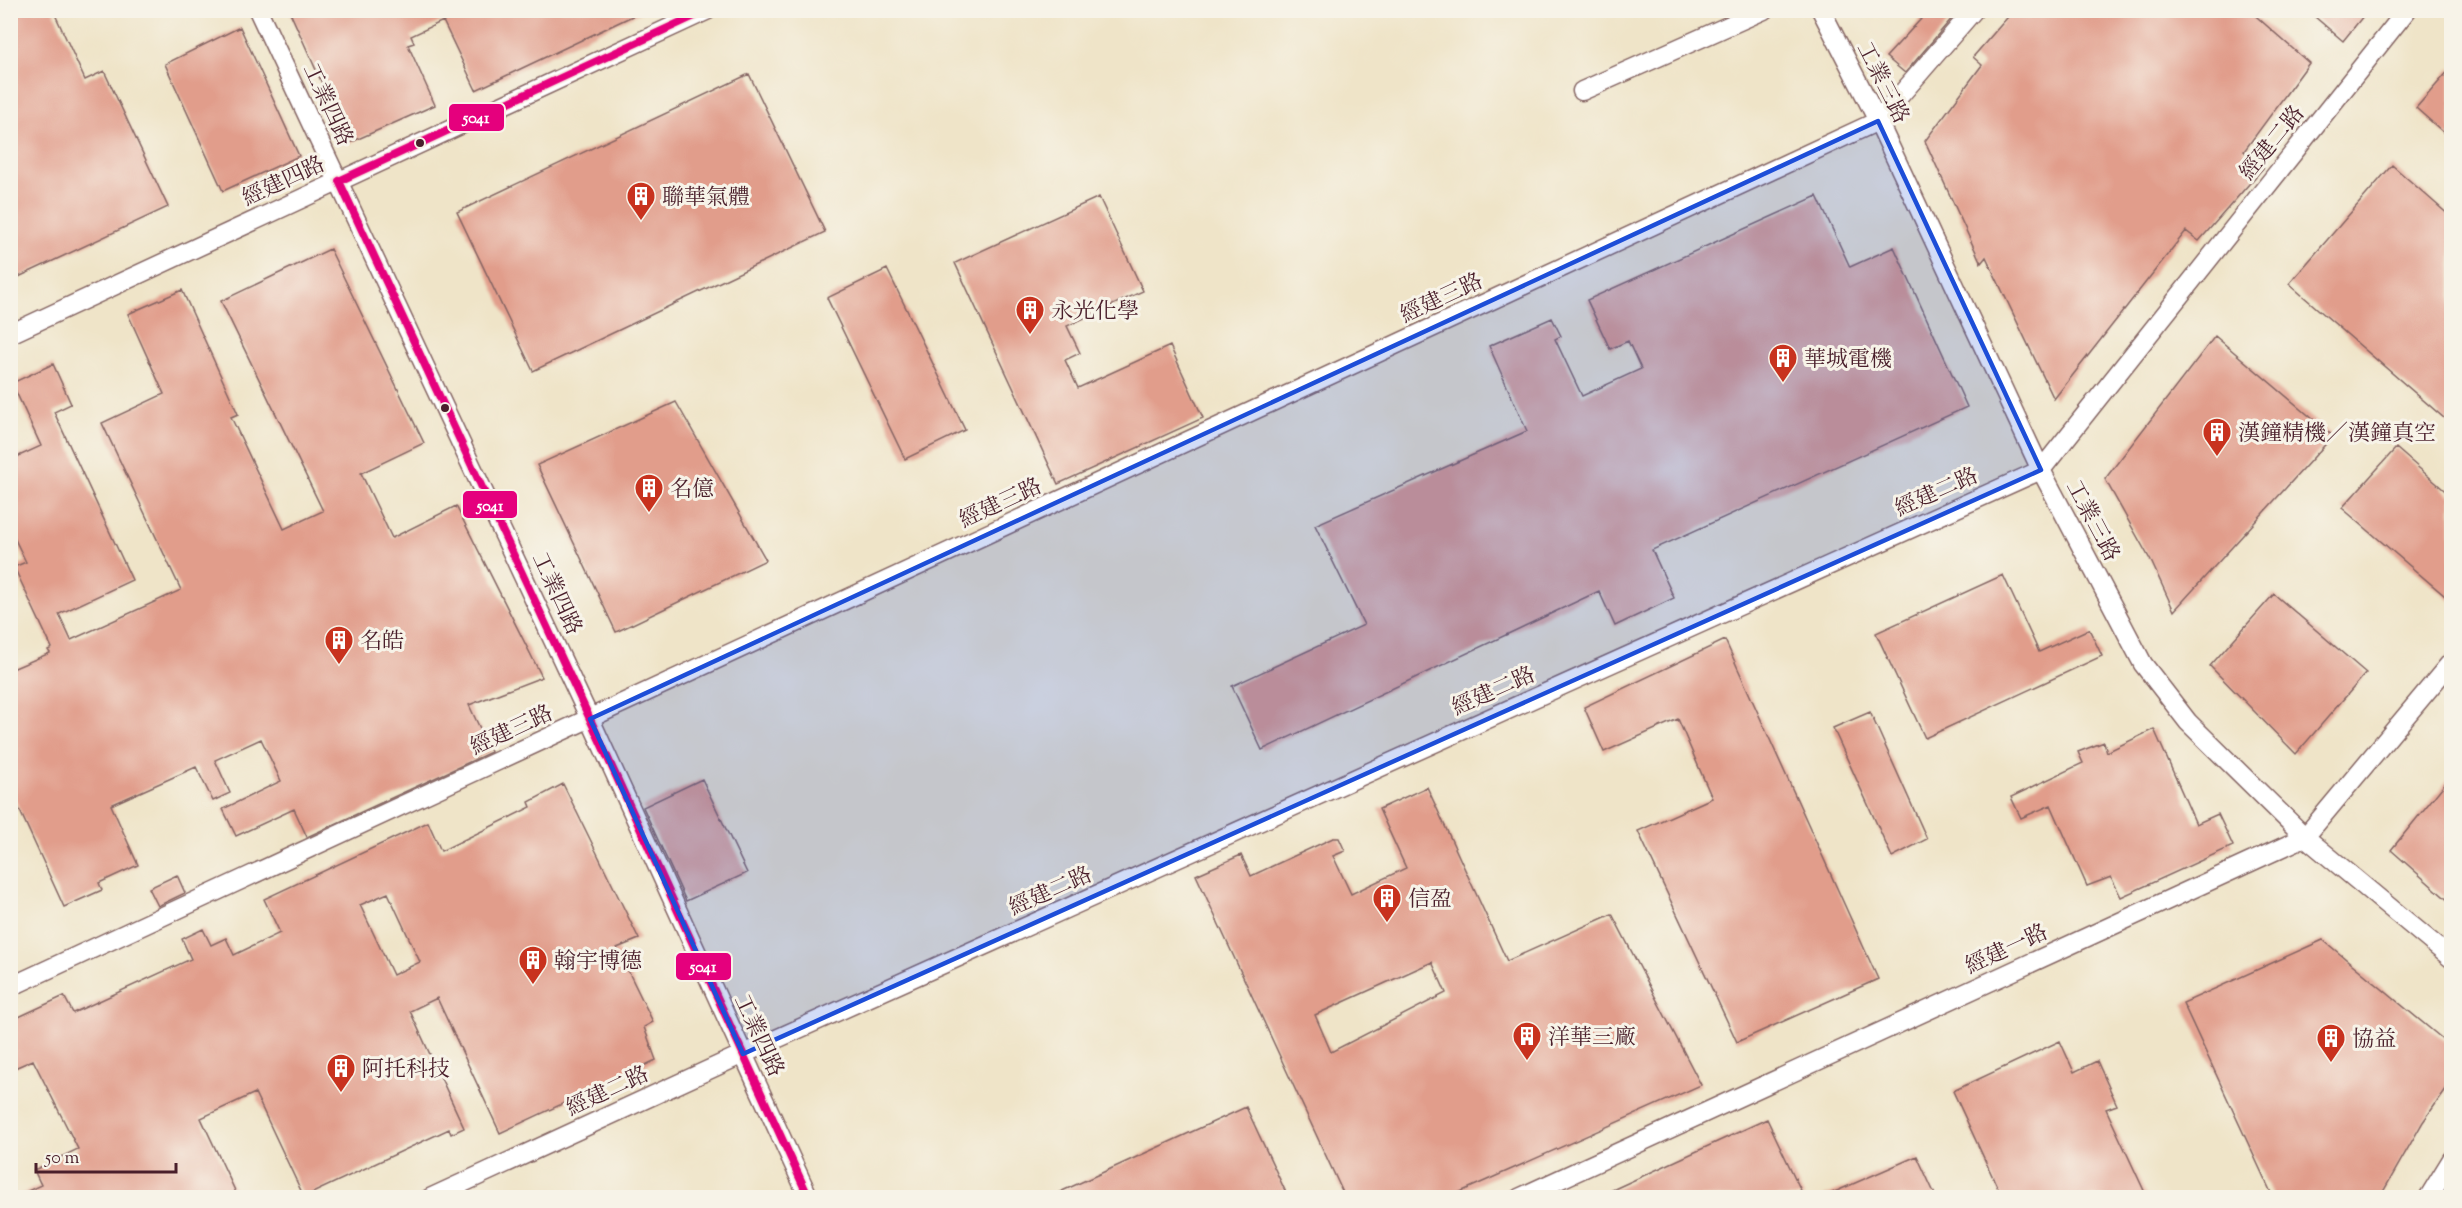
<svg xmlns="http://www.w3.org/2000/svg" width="2462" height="1208" font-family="'Sorts Mill Goudy','Noto Serif TC',serif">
<rect width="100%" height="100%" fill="#f7f3e8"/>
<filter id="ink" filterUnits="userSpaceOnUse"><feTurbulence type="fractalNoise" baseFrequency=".0167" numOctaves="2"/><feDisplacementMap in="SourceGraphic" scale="12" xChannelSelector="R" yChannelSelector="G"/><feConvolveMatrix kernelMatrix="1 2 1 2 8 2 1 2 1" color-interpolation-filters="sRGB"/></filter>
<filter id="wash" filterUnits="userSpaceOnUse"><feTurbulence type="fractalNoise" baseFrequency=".008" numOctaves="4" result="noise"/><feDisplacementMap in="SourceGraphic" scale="24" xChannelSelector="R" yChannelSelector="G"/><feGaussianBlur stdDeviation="1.35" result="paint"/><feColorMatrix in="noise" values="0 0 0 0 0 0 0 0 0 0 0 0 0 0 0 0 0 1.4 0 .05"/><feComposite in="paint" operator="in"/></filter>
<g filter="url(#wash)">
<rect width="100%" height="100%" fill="#efe4c8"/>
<g id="blocks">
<!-- building -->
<path fill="#e19d8b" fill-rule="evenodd" d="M10,10H53L85,80L104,71L168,207L10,281Z
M289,10H645L476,90L443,21L411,36L414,43L408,45L435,105L349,143Z
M1911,10H1959L1905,73L1886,57L1921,19Z
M2014,10H2249L2309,63L2244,151L2264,167L2199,241L2186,231L2054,399L1986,257L1981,263L1925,141L1982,65L1973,57Z
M2307,10H2368L2343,41Z
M240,27L299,156L223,191L165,64Z
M2451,68V139L2416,108Z
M749,74L825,232L533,371L457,212Z
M2392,165L2451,217V424L2289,284Z
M1817,196L1850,267L1894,247L1967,407L1652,550L1674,598L1615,626L1599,591L1262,750L1232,686L1364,625L1315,525L1527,431L1489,346L1552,318L1561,336L1555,339L1582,396L1641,369L1628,341L1610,349L1587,300Z
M1099,197L1143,291L1067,326L1080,353L1065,360L1078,388L1170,346L1203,418L1058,484L955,263Z
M330,249L424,443L361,473L392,538L456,506L542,677L469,705L491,752L307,837L294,809L236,836L223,809L281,781L261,739L215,760L230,793L213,801L196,767L111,805L138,865L99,883L102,890L64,907L10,789V670L50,653L48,650L52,648L14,567L26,562L10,529V460L41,446L12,383L53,364L71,404L54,412L132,580L59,614L71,640L181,590L102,423L164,394L128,314L182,290L238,414L231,417L284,529L323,511L221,301Z
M887,269L965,430L905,459L827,298Z
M2215,336L2333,436L2174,611L2152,563L2105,479Z
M676,402L766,560L616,632L537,465Z
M2396,448L2451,496V601L2342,508Z
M2003,575L2039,652L2089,629L2102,656L1925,738L1876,633Z
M2274,594L2366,673L2296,754L2210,666Z
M1725,640L1878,979L1737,1042L1638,831L1712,798L1678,719L1604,752L1584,707Z
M1870,712L1927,839L1892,857L1833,728Z
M2154,729L2196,824L2218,814L2233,846L2121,897L2111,877L2087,886L2051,805L2021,818L2011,797L2083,763L2078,752L2104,742L2107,752Z
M2451,776V903L2391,850Z
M702,779L747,873L686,901L643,807Z
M563,784L639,939L617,948L653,1022L644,1027L656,1060L500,1133L437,998L410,1011L464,1128L451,1134L449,1129L304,1197L255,1093L201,1118L238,1197H15L41,1185L34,1170L78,1149L33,1060L10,1070V1021L64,996L73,1013L191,959L182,939L203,929L211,945L226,938L234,955L280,933L264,899L428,822L441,851L531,807L529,802ZM388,893L420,962L393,975L360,905Z
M1427,787L1507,961L1612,914L1701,1085L1449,1197H1345L1196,875L1241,855L1251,876L1333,838H1339L1345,851L1333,856L1351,894L1406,868L1379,809ZM1432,962L1446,993L1331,1052L1315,1015Z
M177,875L185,893L158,906L149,888Z
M2323,940L2451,1046V1082L2423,1122L2380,1197H2273L2183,1003Z
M2060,1041L2074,1072L2097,1061L2117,1105L2106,1109L2147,1197H2002L1953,1091Z
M1246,1107L1288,1197H1049Z
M1767,1119L1804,1197H1597Z
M1917,1156L1936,1197H1823Z"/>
</g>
</g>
<g filter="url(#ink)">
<use href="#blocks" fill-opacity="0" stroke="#846462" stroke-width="1.5"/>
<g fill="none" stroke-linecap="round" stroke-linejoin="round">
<!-- minor casing -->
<g stroke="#846462" stroke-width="21">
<path id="minor" d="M258,10L590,719L809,1198
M1821,10L1878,121L2041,470L2143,664L2188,722L2305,837L2452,959
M1582,91L1764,10
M10,334L708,10
M10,987L1878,121L1974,10
M430,1198L743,1054L2041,470L2407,10
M1519,1198L2305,837L2452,661
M2428,1198L2452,1159"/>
</g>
<!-- minor -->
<use href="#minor" stroke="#fff" stroke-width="18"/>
<!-- bus-1 casing -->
<g stroke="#f7f3e8" stroke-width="12">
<path id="bus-1" d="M707,10L339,181L590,719L809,1198"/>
</g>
<!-- bus-1 -->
<use href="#bus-1" stroke="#e5007d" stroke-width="8"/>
</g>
</g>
<!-- marked area -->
<path fill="#1d4ed8" fill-opacity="0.2" stroke="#1d4ed8" stroke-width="4.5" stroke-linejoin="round" d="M1878,121L2041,470L743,1054L590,719Z"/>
<!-- icons -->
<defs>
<g id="building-pin" transform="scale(1.5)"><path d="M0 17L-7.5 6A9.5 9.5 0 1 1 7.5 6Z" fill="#c8321e" stroke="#f7f3e8"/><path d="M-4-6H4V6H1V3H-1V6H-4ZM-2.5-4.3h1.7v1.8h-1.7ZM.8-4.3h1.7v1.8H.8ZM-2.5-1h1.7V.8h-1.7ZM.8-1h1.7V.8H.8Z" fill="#fff"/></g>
</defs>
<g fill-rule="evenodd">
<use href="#building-pin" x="641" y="196"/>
<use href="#building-pin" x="1030" y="310"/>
<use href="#building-pin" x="1783" y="358"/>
<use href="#building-pin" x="2217" y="432"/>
<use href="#building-pin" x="649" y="488"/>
<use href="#building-pin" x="339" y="640"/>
<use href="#building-pin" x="1387" y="898"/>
<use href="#building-pin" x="533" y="960"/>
<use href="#building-pin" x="1527" y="1036"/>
<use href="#building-pin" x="2331" y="1038"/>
<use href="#building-pin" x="341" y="1068"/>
</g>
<!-- markers -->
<g fill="#4a1f2b" stroke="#f7f3e8" stroke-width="2">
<circle cx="420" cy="143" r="5"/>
<circle cx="445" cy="408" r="5"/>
</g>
<g text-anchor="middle" stroke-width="6" stroke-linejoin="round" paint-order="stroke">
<!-- street labels -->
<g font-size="22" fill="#4a1f2b" stroke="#f7f3e8">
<text transform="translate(1884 82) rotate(63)" y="8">工業三路</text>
<text transform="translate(329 104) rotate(65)" y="8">工業四路</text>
<text transform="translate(2271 142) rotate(-51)" y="8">經建二路</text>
<text transform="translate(283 180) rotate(-25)" y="8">經建四路</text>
<text transform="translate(1441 297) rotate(-25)" y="8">經建三路</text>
<text transform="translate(1936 491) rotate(-24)" y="8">經建二路</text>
<text transform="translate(1000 502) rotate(-25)" y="8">經建三路</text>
<text transform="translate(2094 520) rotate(62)" y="8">工業三路</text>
<text transform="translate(558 593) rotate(65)" y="8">工業四路</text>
<text transform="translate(1493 690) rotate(-24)" y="8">經建二路</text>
<text transform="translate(511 729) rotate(-25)" y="8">經建三路</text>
<text transform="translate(1050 890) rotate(-24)" y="8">經建二路</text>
<text transform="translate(2006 948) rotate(-25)" y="8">經建一路</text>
<text transform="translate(760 1035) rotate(65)" y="8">工業四路</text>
<text transform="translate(607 1090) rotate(-25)" y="8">經建二路</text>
</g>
<!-- poi labels -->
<g font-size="22" fill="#4a1f2b" stroke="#f7f3e8" text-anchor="start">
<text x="662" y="204">聯華氣體</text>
<text x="1051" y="318">永光化學</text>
<text x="1804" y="366">華城電機</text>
<text x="2238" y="440">漢鐘精機／漢鐘真空</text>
<text x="670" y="496">名億</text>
<text x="360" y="648">名皓</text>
<text x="1408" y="906">信盈</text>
<text x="554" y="968">翰宇博德</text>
<text x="1548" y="1044">洋華三廠</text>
<text x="2352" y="1046">協益</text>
<text x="362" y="1076">阿托科技</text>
</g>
</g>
<g stroke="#f7f3e8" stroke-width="2">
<rect x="448" y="103" width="57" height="29" rx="6" fill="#e5007d"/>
<rect x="462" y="490" width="56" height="29" rx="6" fill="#e5007d"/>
<rect x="675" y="952" width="57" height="29" rx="6" fill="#e5007d"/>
</g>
<g font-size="16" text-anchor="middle" font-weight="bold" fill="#fff">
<text x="476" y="123">5041</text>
<text x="490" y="511">5041</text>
<text x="703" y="972">5041</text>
</g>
<!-- margin -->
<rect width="2462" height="1208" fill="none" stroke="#f7f3e8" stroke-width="36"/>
<!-- scale -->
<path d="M36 1163v9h140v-9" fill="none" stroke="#4a1f2b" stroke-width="3"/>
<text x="45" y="1163" font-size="18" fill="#4a1f2b" stroke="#f7f3e8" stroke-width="4.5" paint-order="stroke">50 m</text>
</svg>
